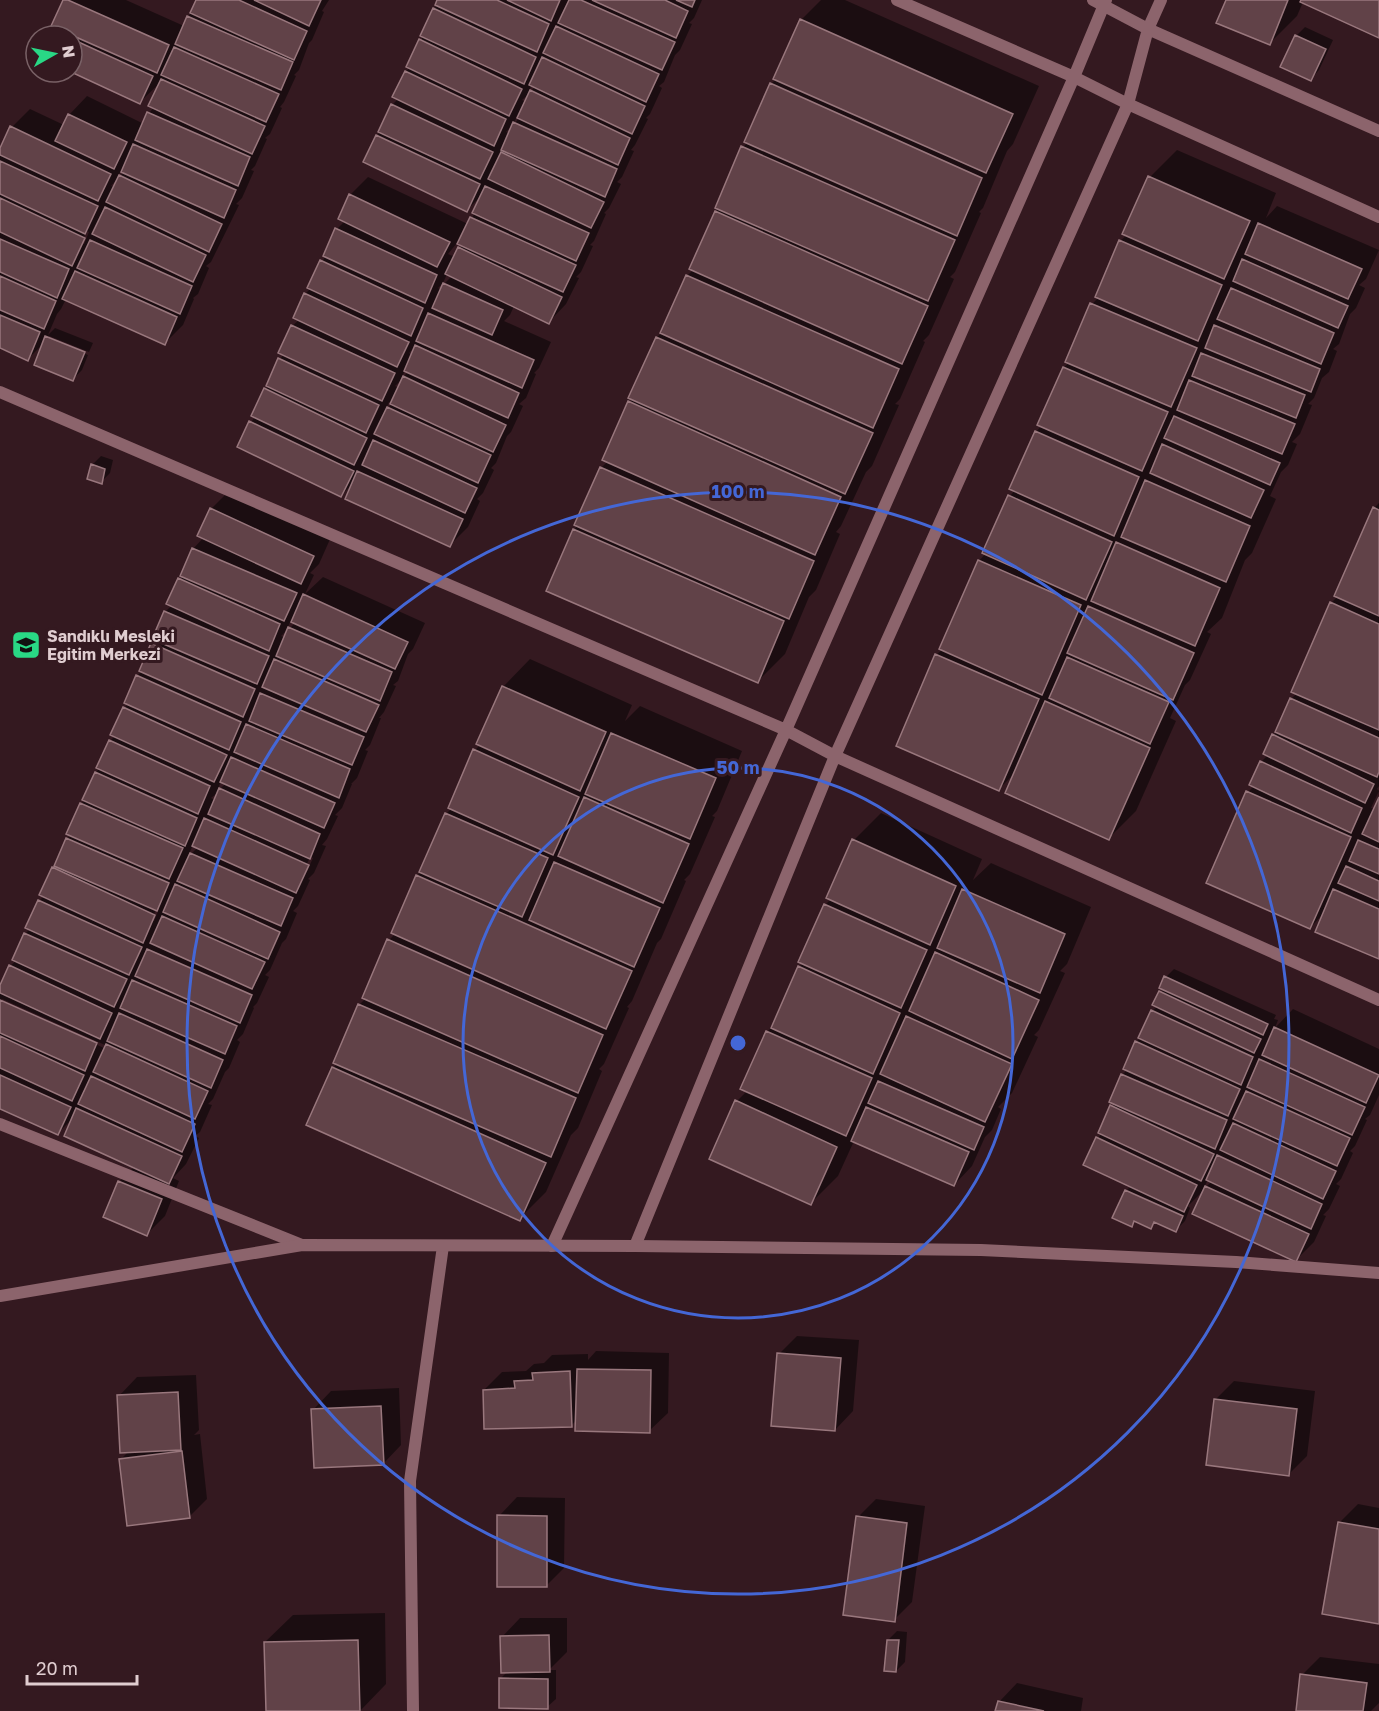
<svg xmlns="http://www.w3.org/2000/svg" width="1379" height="1711" font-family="'Golos Text',sans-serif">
<rect width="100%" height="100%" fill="#341920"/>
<!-- shadow -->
<path fill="#0007" fill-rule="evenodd" d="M64,0H126L184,26L197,0H329L322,11L324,12L312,40L309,43L299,70L294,75L296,76L284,102L280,107L282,108L270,134L265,138L267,139L255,166L251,170L254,171L242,198L236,204L239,205L211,262L206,266L209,268L198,294L193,298L194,299L183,325L165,343L66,299L61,309L57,314L48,335L55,328L93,343L89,352L49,336V339L88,355L82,370L73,379L45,342L28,359L0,346V151L12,127L30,109L64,125L69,115L87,96L144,124L149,113L154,107L161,82L140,102L72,71V36H50L56,26ZM121,170L124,172L117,179V178ZM118,178L115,187L111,186ZM87,231L89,232L84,244H80Z
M438,0H702L694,18L689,23L692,24L680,50L675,55L664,82L659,86L662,88L650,114L646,118L648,119L635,145L631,150L634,151L622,177L617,182L621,184L609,208L604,213L606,214L594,241L590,245L593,246L581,272L576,277L579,278L566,304L548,323L514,306L510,315L504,321L551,342L539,368L534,373L536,374L526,398L519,404L523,406L511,432L507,436L496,463L491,468L494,470L483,493L477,499L480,501L468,527L450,545L353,483L341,496L239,447L251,422L256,416L265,389L269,386L268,385L280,359L284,354L292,326L299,320L305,294L311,288L337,229L345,221L350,195L368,177L468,224L475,213L482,195L467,210L377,136L381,131L392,105L399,98L394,96L406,71L410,68L434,9L438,4ZM532,85L536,86L528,94V93ZM530,93L526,102L522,100ZM517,116L520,117L513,125ZM514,124L510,133L506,132ZM457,243L462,245L455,257L448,254ZM447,274L452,276L444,284L442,290L438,288L443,283ZM416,346L412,355L409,353ZM405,370L409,371L401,379ZM402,379L399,388L395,386ZM389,402L393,403L385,411Z
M821,0H845L1039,86L1013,144L1007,151L983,208L979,212L981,213L955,272L950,277L954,279L929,335L923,341L925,342L900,399L895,404L899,405L872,466L866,472L841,526L836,532L840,534L816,590L809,597L785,654L758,681L574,530L578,525L601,468L608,461L630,402L633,398L657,337L663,332L687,276L693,270L743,147L748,142L771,84L776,79L801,20Z
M1227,0H1379V36L1303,2L1297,16L1270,43Z
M1305,27L1333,40L1319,70L1311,79L1296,36Z
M1177,150L1276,193L1266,218L1277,206L1379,250L1366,279L1359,285L1365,288L1356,308L1350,314L1339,344L1333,349L1337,351L1329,372L1322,378L1314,398L1308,404L1312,405L1300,434L1292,442L1297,444L1288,465L1281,472L1270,496L1276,499L1252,553L1245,560L1222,618L1207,632L1211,634L1190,680L1185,685L1170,718L1176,721L1136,811L1109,838L1015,773L999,789L936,655L943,649L979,561L986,553L1010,496L1015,490L1036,432L1042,425L1039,424L1064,367L1070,362L1067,361L1092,304L1099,297L1120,241L1127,235L1124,234L1150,177Z
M101,456L113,460L110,473L101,482L92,465Z
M229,491L331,537L319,564L310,573L314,575L305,594L323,577L425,623L413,649L408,654L398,681L393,685L396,686L384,712L379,718H381L370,745L365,750L368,751L357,778L351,784H352L342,808L335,815L338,816L327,839L322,845L326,846L314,873L308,879L310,880L298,906L293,911L297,913L286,939L282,943L270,970L265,975L269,977L257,1003L253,1007L254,1008L243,1034L237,1040L240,1042L229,1068L225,1072L213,1099L208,1104L212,1105L200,1132L195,1136L199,1138L186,1164L173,1178L179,1181L165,1216L147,1234L119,1182L134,1167L73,1118L58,1133L0,1107V994L2,992L0,988L10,966L16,961L14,960L25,934L30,929L39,901L44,896L53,868L67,839L71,835L81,804L85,800L96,772L100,768L110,741L115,736L124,708L129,703L137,676L142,671L152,644L157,640L165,612L172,605L168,603L183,576L193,549L204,537L211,509ZM291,620L296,622L290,628L285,638L281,636L286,631ZM221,781L226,783L220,789L215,800L211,798L216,794ZM193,845L198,847L189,856H188ZM310,857L313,858L307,871H304ZM157,907L159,909L154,921H151ZM2,999L105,1045L104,1048L2,1002Z
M1379,503V786L1377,789L1379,791L1371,808L1375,809L1379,800V958L1324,913L1310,928L1248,792L1254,786L1251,785L1261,762L1268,755L1273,735L1277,732L1291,699L1297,693L1331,603L1338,596L1374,508Z
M530,659L632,705L625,721L640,706L742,751L717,811L712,816L715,817L690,874L684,880L686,881L661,939L657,943L632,1001L627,1007L629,1008L604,1064L599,1069L602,1071L578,1128L571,1135L546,1192L519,1219L333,1068L338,1063L359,1005L366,998L389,940L395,934L417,876L421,872L446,814L452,808L475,750L480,745L503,687Z
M881,813L982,859L973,880L991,863L1091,907L1067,964L1060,971L1065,973L1039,1030L1034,1035L1038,1037L1012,1093L998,1107L1001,1109L992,1130L985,1137L972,1166L954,1185L854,1141L838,1176L811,1203L737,1101L747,1091L767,1032L774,1025L799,967L803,963L800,962L825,905L831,899L854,840Z
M1174,969L1276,1015L1274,1019L1278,1020L1275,1028L1293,1009L1379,1049V1095L1370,1115L1365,1119L1367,1120L1355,1146L1350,1151L1353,1153L1341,1179L1336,1184L1340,1186L1329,1209L1323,1215L1326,1216L1314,1242L1295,1261L1205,1189L1188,1206L1190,1208L1185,1221L1176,1230L1156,1221L1150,1227L1136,1221L1131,1225L1126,1191L1131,1186L1098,1138L1102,1133L1100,1132L1115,1103L1122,1075L1127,1070L1136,1042L1141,1038L1152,1011L1158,1006L1166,977ZM1208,1179L1212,1181L1203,1190Z
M797,1336L859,1340L853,1411L835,1430L779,1354Z
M596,1351L669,1353L668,1413L649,1431L577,1419L572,1425L484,1390L502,1372L526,1371L534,1364L544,1363L552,1355L588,1354V1360Z
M196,1375L199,1430L194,1435L200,1434L207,1499L189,1517L120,1460L129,1451L119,1396L137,1377Z
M1234,1381L1315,1391L1307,1456L1289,1474L1215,1400Z
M399,1388L401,1445L383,1464L313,1410L331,1391Z
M517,1497L565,1498L564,1568L546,1586L499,1516Z
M876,1499L925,1506L912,1602L894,1620L858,1517Z
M1358,1504L1379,1508V1623L1339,1523Z
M385,1613L386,1684L360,1711H267L265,1642L293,1615Z
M520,1618H567V1652L549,1670H556V1699L547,1707L501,1678L508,1671L502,1637Z
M897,1631L907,1632L905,1662L896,1671L888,1640Z
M1320,1657L1379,1664V1703L1371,1711H1297L1302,1675Z
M1017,1683L1083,1698L1081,1711H997L999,1702Z"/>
<!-- building -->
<path fill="#614248" stroke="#99777d" stroke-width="1.5" d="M63,0H68L169,45L157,73L51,26Z
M196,0H239L307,31L294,60L190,13Z
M254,0H321L309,26Z
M437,0H497L549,24L537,52L435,5Z
M507,0H560L551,21Z
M569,0H581L675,42L662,70L558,23Z
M592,0H665L688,11L676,38Z
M676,0H695L692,7Z
M1226,0H1288L1270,45L1216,23Z
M1301,0H1379V38L1300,2Z
M433,8L536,57L524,84L420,36Z
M187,16L293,62L281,90L175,44Z
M800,19L1013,114L986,173L773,79Z
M556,26L659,74L646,102L543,53Z
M51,29L66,36H48Z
M1295,35L1326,49L1311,81L1280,67Z
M72,39L153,76L140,104L71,72Z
M419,39L522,89L509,116L406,67Z
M174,47L279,94L266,122L161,75Z
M542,57L645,106L632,134L529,85Z
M405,71L506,119L494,146L392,97Z
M161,79L265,126L252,154L148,106Z
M770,83L982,178L957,236L744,142Z
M530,90L630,138L618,165L517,118Z
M391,104L493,152L480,179L378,132Z
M147,112L250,157L238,186L135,140Z
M68,114L127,142L114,169L55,141Z
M513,122L617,169L605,197L501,150Z
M10,126L111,174L98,201L0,155V148Z
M376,135L480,184L467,212L363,162Z
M133,144L236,190L224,218L121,172Z
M741,146L955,240L928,301L715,208Z
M501,152L604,202L591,228L488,179Z
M0,161L98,206L85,234L0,194Z
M119,175L222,224L209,252L106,202Z
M1148,176L1250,221L1224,279L1122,234Z
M485,186L589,233L576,261L472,213Z
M349,194L450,242L437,267L338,219Z
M0,198L85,238L72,266L0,232Z
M105,207L206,255L193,282L92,234Z
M715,211L928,306L902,364L689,269Z
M470,217L576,265L563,292L457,244Z
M1258,223L1362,269L1348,299L1245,254Z
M335,228L437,275L425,303L323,256Z
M0,239L69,269L57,298L0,272Z
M90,240L192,286L180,314L77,268Z
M1119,240L1222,285L1198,341L1095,297Z
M458,247L562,297L549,324L445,274Z
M1242,259L1348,306L1338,328L1233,281Z
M320,260L423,308L411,336L307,288Z
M75,271L177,317L165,345L62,299Z
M686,275L899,369L873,428L660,333Z
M0,276L56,301L44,329L0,310Z
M443,283L503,310L492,335L432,308Z
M1231,288L1334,333L1321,364L1217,319Z
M304,293L409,342L397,367L293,318Z
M1090,303L1197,348L1171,407L1065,362Z
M428,313L534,360L522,388L416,341Z
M0,315L40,332L28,361L0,348Z
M291,325L395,373L382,401L278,353Z
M1214,325L1320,369L1311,392L1205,348Z
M45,336L85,352L73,381L34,365Z
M656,337L873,433L845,494L628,398Z
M415,345L519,393L508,418L404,371Z
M1201,353L1305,395L1296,418L1192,376Z
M278,358L379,405L366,433L266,386Z
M1063,367L1168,412L1142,471L1037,425Z
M403,376L506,425L493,452L390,404Z
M1189,380L1295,424L1282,454L1177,410Z
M264,388L367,438L354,465L251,416Z
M628,401L841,497L815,555L602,460Z
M387,407L491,455L478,483L374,434Z
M1174,416L1280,463L1270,485L1164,438Z
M249,421L354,471L341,497L237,447Z
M1035,431L1139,477L1114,536L1009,489Z
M373,440L477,488L465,513L362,465Z
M1162,444L1264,490L1251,518L1150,473Z
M91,464L105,469L102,484L87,479Z
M600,467L814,561L789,619L574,525Z
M357,471L463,519L450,547L345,499Z
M1145,480L1250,526L1226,582L1121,537Z
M1008,495L1112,542L1086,600L982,553Z
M1373,507L1379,510V616L1334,596Z
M210,508L314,556L301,584L197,536Z
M573,529L784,621L758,683L546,591Z
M1116,542L1220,588L1195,646L1091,601Z
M192,548L297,593L284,621L180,576Z
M978,560L1081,605L1042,695L939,649Z
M178,578L280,624L269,651L166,604Z
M303,594L408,642L395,669L291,622Z
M1330,602L1379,624V730L1291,692Z
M1088,606L1194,653L1173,700L1067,653Z
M164,611L269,656L257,684L152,639Z
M288,627L392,672L380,701L276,656Z
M151,643L255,689L243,717L139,671Z
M935,654L1039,699L999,791L896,746Z
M1067,657L1169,702L1150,744L1049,698Z
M274,659L379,705L366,732L262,687Z
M136,675L241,722L229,750L124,703Z
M502,686L606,732L580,791L476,744Z
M260,693L364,737L352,765L249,721Z
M1290,698L1379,738V772L1377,777L1275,732Z
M1045,701L1150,748L1109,840L1005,793Z
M123,707L227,755L214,782L110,735Z
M246,724L350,769L339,798L234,752Z
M611,733L716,778L690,839L585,794Z
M1272,734L1374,784L1365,803L1263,754Z
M109,740L210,786L198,814L96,768Z
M473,749L579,797L553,855L448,808Z
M231,757L335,803L324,828L220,782Z
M1260,761L1362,808L1351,833L1249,785Z
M95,772L197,818L185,846L82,800Z
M219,788L320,834L310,859L208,814Z
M1246,791L1351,837L1310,929L1206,883Z
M584,797L689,844L663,903L558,856Z
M1379,797V842L1362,834Z
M80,803L183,848L169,879L66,834Z
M445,813L548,858L522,917L419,872Z
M204,818L309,865L296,893L192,846Z
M66,838L169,883L157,911L54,866Z
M852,839L956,886L930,945L826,898Z
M1358,840L1379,849V874L1349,861Z
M190,853L293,898L281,926L177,881Z
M554,862L660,908L634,967L529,920Z
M1346,866L1379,881V901L1338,883Z
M52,867L155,915L143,943L39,895Z
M416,875L632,971L606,1029L391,933Z
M175,884L280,932L268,959L163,912Z
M962,889L1065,934L1040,993L937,948Z
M1333,889L1379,909V959L1315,932Z
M38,900L142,947L129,975L25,928Z
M824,904L927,950L901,1008L798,962Z
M162,916L265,962L252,989L150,943Z
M24,933L127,979L114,1007L12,960Z
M387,939L603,1035L578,1093L362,998Z
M147,949L252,995L240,1023L135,976Z
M935,952L1039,1000L1012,1059L909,1011Z
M9,965L112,1013L100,1039L0,993V985Z
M798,966L900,1013L873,1074L771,1028Z
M1164,976L1268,1024L1263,1035L1159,988Z
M132,980L237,1026L225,1054L120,1008Z
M1159,991L1261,1039L1254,1053L1152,1005Z
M0,1000L97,1043L85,1071L0,1033Z
M358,1004L576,1098L551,1157L333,1063Z
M1151,1010L1253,1057L1241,1085L1138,1038Z
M119,1013L223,1060L211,1088L107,1041Z
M906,1016L1012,1064L985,1122L880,1074Z
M1274,1027L1379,1075L1366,1103L1262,1055Z
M766,1031L872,1078L846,1136L740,1089Z
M0,1036L84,1075L72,1101L0,1068Z
M1135,1041L1240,1089L1228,1116L1123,1069Z
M106,1044L208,1091L195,1119L93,1072Z
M1259,1059L1365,1107L1352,1135L1247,1087Z
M332,1067L546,1163L520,1221L306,1125Z
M1121,1074L1227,1120L1215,1149L1109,1102Z
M0,1075L71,1107L58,1135L0,1109Z
M91,1076L195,1124L182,1152L78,1104Z
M878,1081L984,1127L974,1150L868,1103Z
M1246,1091L1350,1138L1337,1166L1233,1119Z
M735,1100L837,1147L811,1205L709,1159Z
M1110,1105L1214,1154L1201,1181L1098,1133Z
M866,1107L969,1152L954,1186L851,1141Z
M76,1108L182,1156L169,1184L64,1136Z
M1233,1123L1336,1171L1323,1199L1220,1150Z
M1096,1137L1197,1185L1184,1212L1083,1165Z
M1217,1155L1322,1204L1311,1229L1206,1180Z
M118,1181L162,1199L147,1236L103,1217Z
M1205,1186L1309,1234L1296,1262L1192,1214Z
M1125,1190L1183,1216L1176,1232L1154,1222L1151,1229L1134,1221L1132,1227L1112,1218Z
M777,1353L841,1358L835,1431L771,1426Z
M577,1369L651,1370L650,1433L575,1431Z
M570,1371L572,1427L484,1429L483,1390L515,1388L514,1381L533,1380L532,1373Z
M178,1392L181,1450L120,1453L117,1395Z
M1214,1399L1297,1409L1289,1476L1206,1465Z
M381,1406L384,1465L314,1468L311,1409Z
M182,1451L190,1518L127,1526L119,1459Z
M497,1515L547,1516V1587H497Z
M856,1516L907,1523L895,1622L843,1615Z
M1338,1522L1379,1529V1624L1322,1614Z
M549,1635L550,1672L501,1673L500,1636Z
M358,1640L360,1711H266L264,1642Z
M887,1640H899L896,1672L884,1671Z
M1300,1674L1367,1683L1363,1711H1296Z
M499,1678L548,1679V1709L499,1708Z
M998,1701L1044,1711H995Z"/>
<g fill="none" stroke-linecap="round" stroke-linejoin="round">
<!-- service -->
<path stroke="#8c646c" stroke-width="12" d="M897,0L1074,77L1128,104L1379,217
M1093,0L1148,29L1379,131
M0,392L786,730L835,756L1379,1000
M0,1124L302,1245
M552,1246L786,730L1074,77L1106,0
M635,1246L835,756L1128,104L1148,29L1161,0"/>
<!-- minor -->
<path stroke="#8c646c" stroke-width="12" d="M413,1711L410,1481L443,1246"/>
<!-- tertiary -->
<path stroke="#8c646c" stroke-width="12" d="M0,1296L302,1245L635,1246L981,1250L1236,1262L1379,1273"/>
</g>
<!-- distance rings -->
<g fill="none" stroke="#4467d6" stroke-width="3">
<circle cx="738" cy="1043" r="275"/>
<circle cx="738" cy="1043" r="551"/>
</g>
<!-- icons -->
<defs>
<g id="school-square" transform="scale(1.5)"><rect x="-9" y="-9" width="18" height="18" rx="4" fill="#29d885" stroke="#341920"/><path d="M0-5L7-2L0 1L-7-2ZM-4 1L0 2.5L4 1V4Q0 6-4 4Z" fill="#111"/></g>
</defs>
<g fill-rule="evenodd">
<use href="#school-square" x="26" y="645"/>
</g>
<g text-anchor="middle" stroke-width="6" stroke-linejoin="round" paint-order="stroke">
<!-- poi labels -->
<g font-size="16" font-weight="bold" fill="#e0cdd0" stroke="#341920" text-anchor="start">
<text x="47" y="642">Sandıklı Mesleki<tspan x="47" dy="18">Eğitim Merkezi</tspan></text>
</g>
</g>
<circle cx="738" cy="1043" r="9" fill="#4467d6" stroke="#341920" stroke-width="3"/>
<g font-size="18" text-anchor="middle" font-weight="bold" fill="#4467d6" stroke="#341920" stroke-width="6" stroke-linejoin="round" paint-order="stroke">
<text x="738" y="498">100 m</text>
<text x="738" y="774">50 m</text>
</g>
<!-- north arrow -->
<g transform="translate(54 54) rotate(81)"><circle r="28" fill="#341920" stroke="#796166" stroke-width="1.5"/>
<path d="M0-4.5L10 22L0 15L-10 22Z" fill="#29d885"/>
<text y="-9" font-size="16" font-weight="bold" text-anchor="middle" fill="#e0cdd0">N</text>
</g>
<!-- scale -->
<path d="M27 1675v9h110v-9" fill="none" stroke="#e0cdd0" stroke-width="3"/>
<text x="36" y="1675" font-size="18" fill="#e0cdd0" stroke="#341920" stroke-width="4.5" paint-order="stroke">20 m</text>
</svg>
